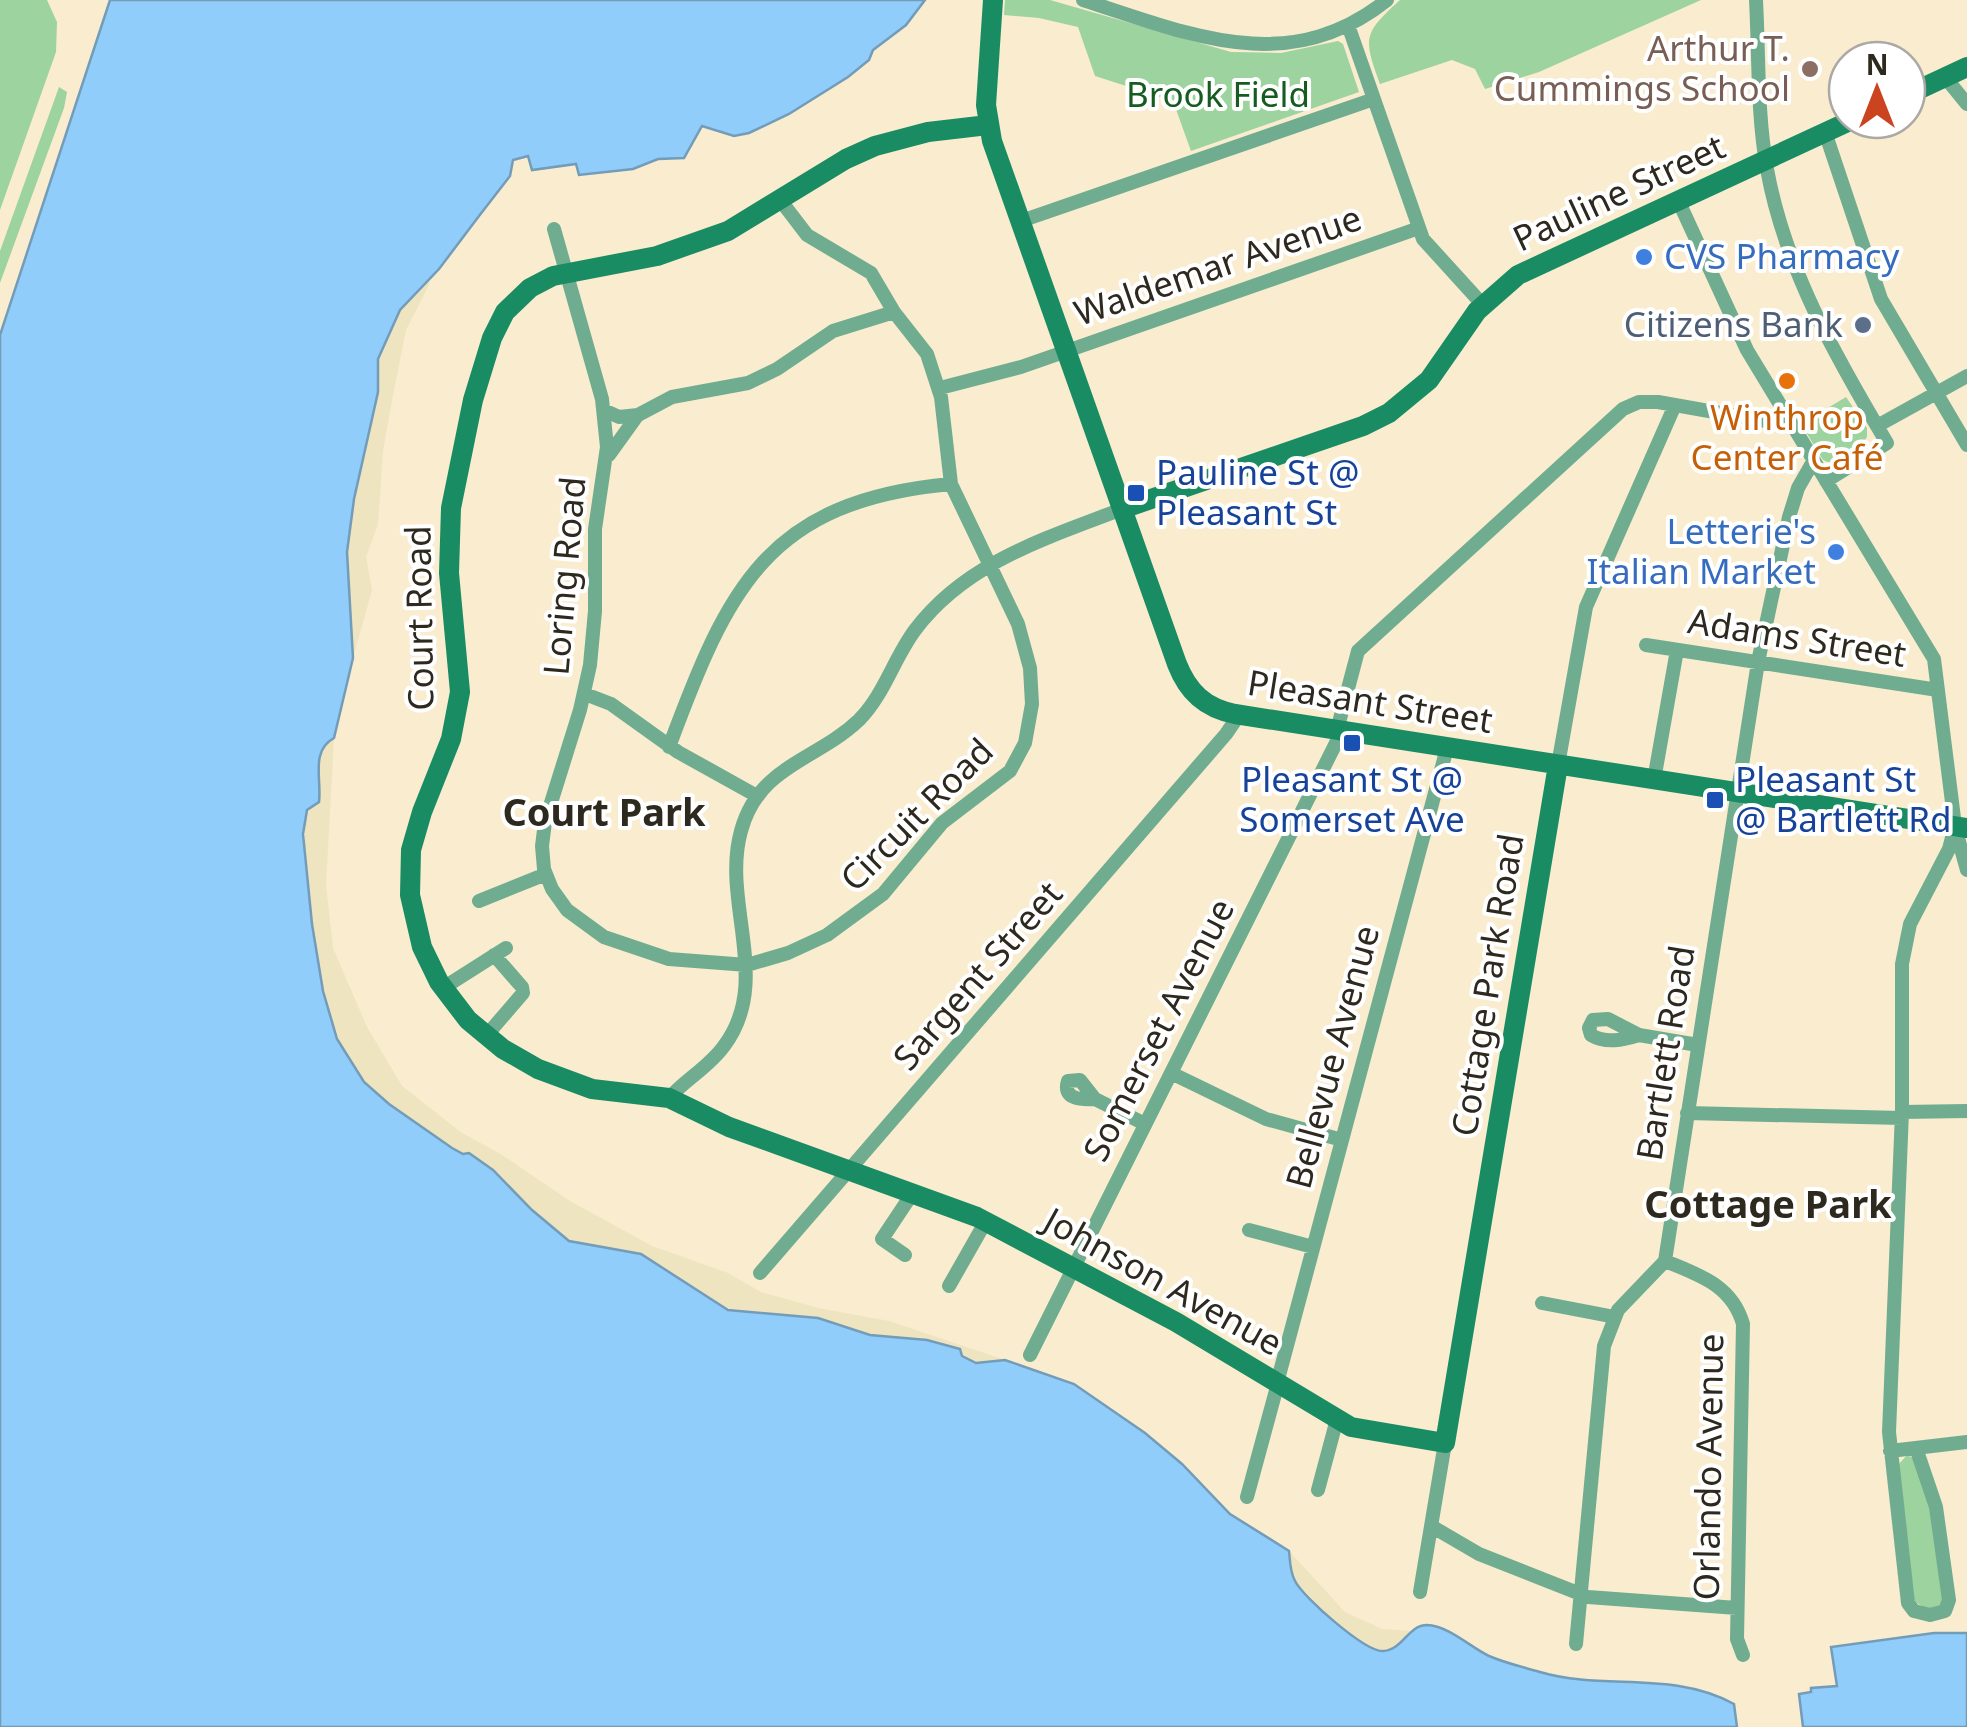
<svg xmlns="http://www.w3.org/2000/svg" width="1967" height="1727" font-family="'Noto Sans',sans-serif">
<rect width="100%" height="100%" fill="#faeccf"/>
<!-- green -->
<path fill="#9cd39e" d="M0,0H47L57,22L56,52L0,210Z
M1005,0H1050L1231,52L1281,53L1338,41L1343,44L1359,92L1191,151L1173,101L1095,76L1078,27L1039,18L1004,15Z
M1400,0H1701L1539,72L1485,89L1475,69L1452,60L1380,84C1363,37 1363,34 1400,0Z
M59,87L67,92L64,108L0,283V251Z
M1846,397L1867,428V437L1860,446L1830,463L1823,460L1801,424Z
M1907,1455L1913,1458L1929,1496L1944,1603C1933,1612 1924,1610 1914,1600L1899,1464Z"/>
<!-- sand -->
<path fill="#eee4bf" d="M429,278V285L406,330L392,400L383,451L378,524L366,557L372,590L353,658L347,552L354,499L378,392V359L400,310Z
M334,738L326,885L333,948L367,1027L402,1086L462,1133L499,1153L570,1201L652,1246L728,1273L761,1292L818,1308L889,1321L1005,1360L976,1363L962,1356L959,1349L927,1340L870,1335L818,1318L724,1308L641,1254L569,1241L532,1210L487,1165L470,1154H463L452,1148L383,1099L360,1076L337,1039L325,997L312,919L305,853V814C333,785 305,754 334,738Z
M1289,1551L1345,1612L1382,1629L1412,1631L1396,1648L1372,1650L1338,1626L1295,1581Z"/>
<!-- water -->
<path fill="#90cdfa" stroke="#739cb8" stroke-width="2.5" d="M110,0H925L906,25L873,50L869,60L848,77L789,114L749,133L734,136L702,126L684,158L658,159L633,169L579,175L576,164L532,170L528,156L513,160L510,176L479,216L439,269L400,310L378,359V392L354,499L347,552L353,658L334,738C310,751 322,780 319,802L307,810L303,834L312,924L323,991L337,1039L364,1082L389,1104L452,1148L463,1154L469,1153L493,1170L532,1210L569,1241L641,1254L728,1310L818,1318L870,1335L927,1340L960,1349L962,1356L976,1363L1005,1360L1074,1384L1145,1433L1182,1464L1230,1514L1289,1551C1290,1561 1290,1572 1295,1581C1303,1597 1365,1652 1383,1651C1403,1650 1408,1625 1427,1625C1449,1626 1470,1647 1489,1656C1505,1663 1523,1667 1540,1672C1604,1691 1672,1670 1734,1704L1737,1727H0V335Z
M1934,1633H1967V1727H1803L1799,1694L1811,1692V1688L1837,1686L1831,1647Z"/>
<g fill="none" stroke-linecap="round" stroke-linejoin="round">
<!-- street -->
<path stroke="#70ad90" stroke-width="14" d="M1083,0C1189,34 1288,79 1387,0
M1756,0C1759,56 1757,114 1767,169C1785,269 1836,357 1887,443L1826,481
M1348,25L1423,239L1483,305
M1945,77L1967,104
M1825,132L1881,299L1967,445
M1678,200L1747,350L1934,659L1955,826L1949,849L1910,924L1902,964V1112L1889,1432L1908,1603L1914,1611L1930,1615L1945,1611L1949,1600L1936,1507L1916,1448
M1021,221L1374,99
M554,229L602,399L607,447L595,529V611L590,665L580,710L545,822L542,846L544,869L552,889L567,910L604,937L669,959L747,965L788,953L827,935L883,894L942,823L1010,771L1025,743L1032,704L1030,668L1018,624L951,484L941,397L927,354L894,312L871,273L807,235L781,201
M940,388L1021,367L1419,228
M604,410L619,417L638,415L672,397L748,383L777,369L833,331L894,312
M1877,426L1967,376
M609,455L637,416
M1646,645L1938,690
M585,694L611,704L678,752L757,796
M1337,730L1358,651L1623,409L1639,402H1658L1793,426
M669,747C728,588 767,501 951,484
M1558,765L1586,607L1675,405
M1654,780L1677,650
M1955,827L1967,870
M479,901L546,874
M443,988L506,948
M1639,1035C1623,1040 1606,1044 1591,1035L1589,1028L1593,1020L1608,1019L1639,1035L1698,1045
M486,1036L523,993L522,987L494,955
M1171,1073L1266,1119L1342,1140
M669,1098C686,1079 709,1067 724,1046C773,981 721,902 741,831C759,765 816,761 859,720C884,695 894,658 915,630C966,562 1047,538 1122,509
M1095,1099C1081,1100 1062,1099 1068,1081L1080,1080L1095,1099L1145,1124
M1902,1112L1967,1111
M1687,1113L1902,1118
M1249,1230L1313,1247
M905,1255L882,1239L912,1194
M1665,1261C1699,1275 1732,1285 1743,1324L1737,1639L1743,1655
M760,1273L1226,734L1239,715
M949,1286L986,1221
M1542,1303L1615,1317
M1030,1355L1342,731
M1277,1383L1447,748
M1890,1451L1967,1442
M1318,1490L1337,1419
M1247,1497L1278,1383
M1431,1526L1479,1554L1588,1597L1737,1608
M1420,1592L1445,1443
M1576,1644L1604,1346L1618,1310L1665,1261L1758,662L1789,517L1798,488L1814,460"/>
<!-- secondary -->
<path stroke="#198c63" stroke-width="20" d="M993,0L986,105L992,141L1177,664C1188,692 1205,708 1235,714L1967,828
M1907,95L1967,67
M988,125L928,132L875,146L846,159L728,231L657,256L553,276L530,288L505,312L492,338L473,400L451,508L449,573L460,692L451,739L422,812L411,850L410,895L422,947L439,982L468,1020L503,1049L538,1069L592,1089L669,1098L729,1127L977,1217L1176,1322L1351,1427L1445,1443L1558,765
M1122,509L1363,426L1389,413L1429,380L1477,311L1518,275L1852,120"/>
</g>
<!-- markers -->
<circle fill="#8d6e63" stroke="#fff" stroke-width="4" cx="1810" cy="69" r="10"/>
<g fill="#3f7fe0" stroke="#fff" stroke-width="4">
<circle cx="1644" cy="257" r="10"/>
<circle cx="1836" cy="552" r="10"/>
</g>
<circle fill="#5c6f8a" stroke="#fff" stroke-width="4" cx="1863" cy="325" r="10"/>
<circle fill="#e8710a" stroke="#fff" stroke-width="4" cx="1787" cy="381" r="10"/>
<g fill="#1a4fb4" stroke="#fff" stroke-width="4">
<rect x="1126" y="483" width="20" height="20" rx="5"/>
<rect x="1342" y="733" width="20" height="20" rx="5"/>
<rect x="1705" y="790" width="20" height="20" rx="5"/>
</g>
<g text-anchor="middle" stroke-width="8" stroke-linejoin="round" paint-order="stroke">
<!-- education labels -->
<g font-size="35" fill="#785e54" stroke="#fff" text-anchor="end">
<text x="1790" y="61">Arthur T.<tspan x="1790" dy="40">Cummings School</tspan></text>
</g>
<!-- park labels -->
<g font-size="35" fill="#165b20" stroke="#fff">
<text x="1218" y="107">Brook Field</text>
</g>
<!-- street labels -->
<g font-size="35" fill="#2e291e" stroke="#fff">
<text transform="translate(1619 193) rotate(-25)" y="12">Pauline Street</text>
<text transform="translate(1218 266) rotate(-19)" y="12">Waldemar Avenue</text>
<text transform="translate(565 576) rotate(-85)" y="12">Loring Road</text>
<text transform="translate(420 618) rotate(-91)" y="12">Court Road</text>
<text transform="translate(1797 638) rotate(9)" y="12">Adams Street</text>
<text transform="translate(1370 702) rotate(9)" y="12">Pleasant Street</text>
<text transform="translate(917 815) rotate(-45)" y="12">Circuit Road</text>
<text transform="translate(978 976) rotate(-49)" y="12">Sargent Street</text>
<text transform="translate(1488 985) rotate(-81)" y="12">Cottage Park Road</text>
<text transform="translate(1159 1030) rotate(-63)" y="12">Somerset Avenue</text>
<text transform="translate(1666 1053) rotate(-81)" y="12">Bartlett Road</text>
<text transform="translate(1333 1057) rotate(-75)" y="12">Bellevue Avenue</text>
<text transform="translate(1163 1282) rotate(29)" y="12">Johnson Avenue</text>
<text transform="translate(1709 1467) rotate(-89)" y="12">Orlando Avenue</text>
</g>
<!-- shop labels -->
<g font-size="35" fill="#366cbe" stroke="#fff" text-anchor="start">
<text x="1664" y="269">CVS Pharmacy</text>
<text x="1816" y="544" text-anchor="end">Letterie's<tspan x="1816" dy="40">Italian Market</tspan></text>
</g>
<!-- service labels -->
<g font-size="35" fill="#4e5e75" stroke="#fff" text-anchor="end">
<text x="1843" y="337">Citizens Bank</text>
</g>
<!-- food labels -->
<g font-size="35" fill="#c56008" stroke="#fff">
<text x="1787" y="430">Winthrop<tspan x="1787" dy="40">Center Café</tspan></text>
</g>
<!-- transit labels -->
<g font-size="35" fill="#164399" stroke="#fff" text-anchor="start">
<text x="1156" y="485">Pauline St @<tspan x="1156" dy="40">Pleasant St</tspan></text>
<text x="1352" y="792" text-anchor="middle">Pleasant St @<tspan x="1352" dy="40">Somerset Ave</tspan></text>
<text x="1735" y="792">Pleasant St<tspan x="1735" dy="40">@ Bartlett Rd</tspan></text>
</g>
<!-- neighbourhood labels -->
<g font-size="38" font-weight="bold" fill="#2e291e" stroke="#fff">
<text x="604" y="826">Court Park</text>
<text x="1768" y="1218">Cottage Park</text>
</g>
</g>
<!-- north arrow -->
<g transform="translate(1877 90)"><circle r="48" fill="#ffffff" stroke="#aba9a5" stroke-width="2.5"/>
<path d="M0-8L18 38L0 25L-18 38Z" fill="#cc431f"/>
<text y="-15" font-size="28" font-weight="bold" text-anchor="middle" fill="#2e291e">N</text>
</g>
</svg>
